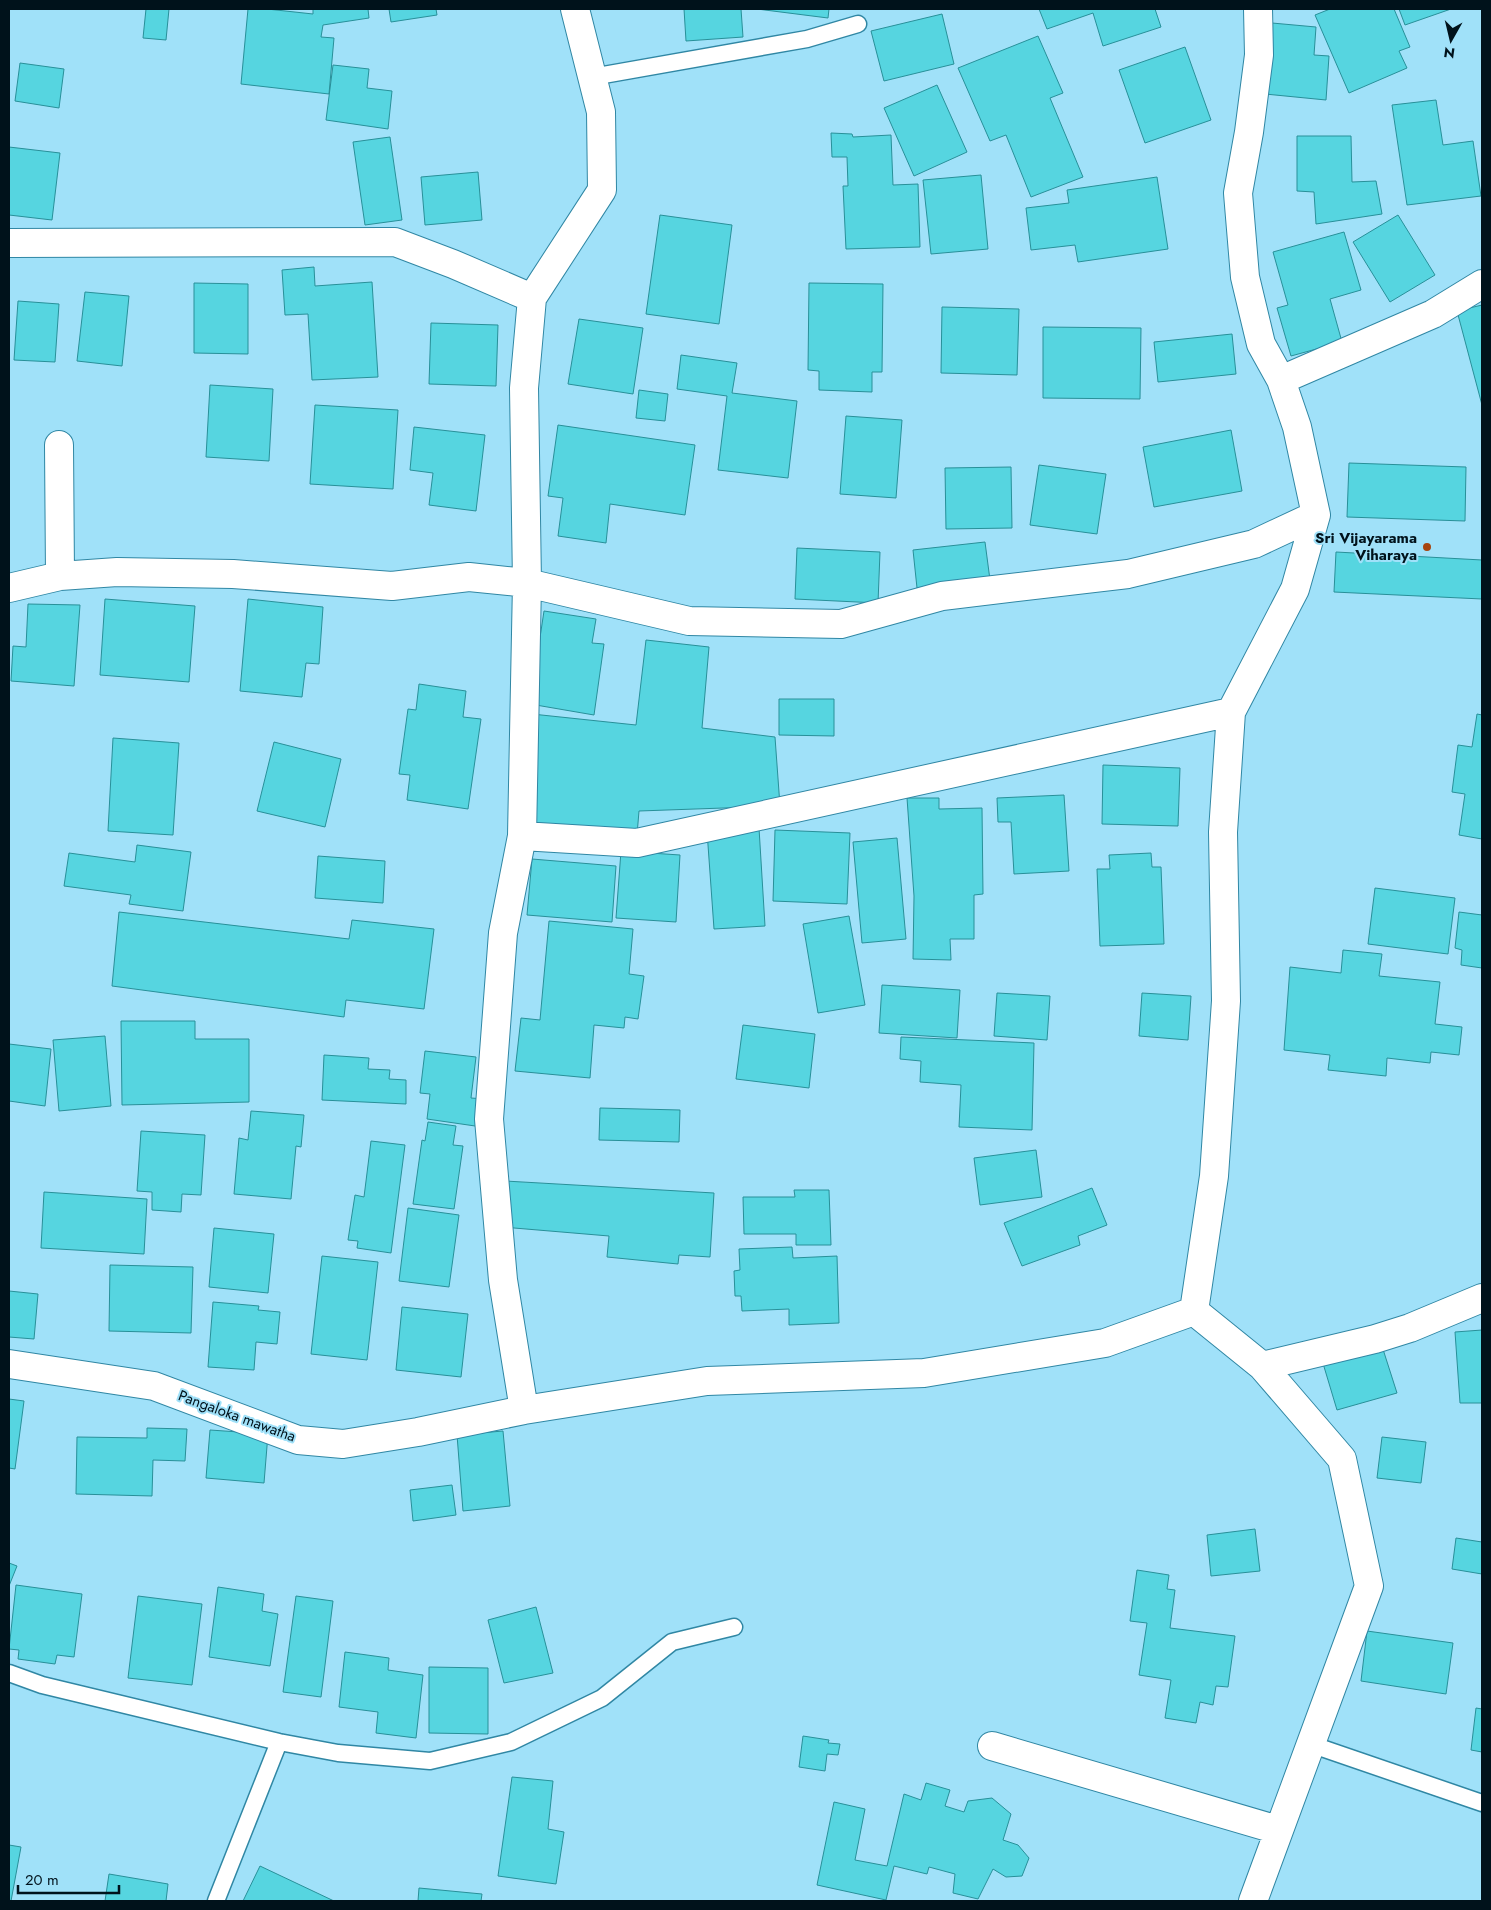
<svg xmlns="http://www.w3.org/2000/svg" width="1491" height="1910" font-family="Jost,sans-serif">
<rect width="100%" height="100%" fill="#a0e1f9"/>
<!-- building -->
<path fill="#56d5e0" stroke="#289099" d="M146,9H169L166,40L143,38Z
M248,9H267L313,14V9H368L369,18L323,25L321,37L334,38L329,94L241,84Z
M389,9H436L437,15L391,22Z
M684,9H741L743,37L686,41Z
M757,9H829L828,18Z
M1039,9H1155L1161,27L1103,46L1093,13L1047,29Z
M1330,9H1394L1410,47L1399,51L1407,68L1349,93L1315,15Z
M1399,9H1451L1405,25Z
M942,14L954,64L884,81L871,31Z
M1272,23L1316,27L1314,55L1329,56L1326,100L1265,94Z
M1038,36L1063,93L1050,98L1083,177L1031,197L1006,135L990,141L958,68Z
M1185,47L1211,120L1145,143L1119,70Z
M20,63L64,69L59,108L15,101Z
M333,65L369,69L367,88L392,91L388,129L326,120Z
M937,85L967,152L914,176L884,108Z
M1436,100L1443,145L1473,141L1481,196L1407,205L1392,105Z
M831,133L852,134L853,137L891,135L893,185L918,184L920,247L846,249L843,186H848L847,157H832Z
M1297,136H1351L1352,182L1376,181L1382,214L1316,224L1314,192L1297,191Z
M390,137L402,220L365,225L353,142Z
M9,147L60,153L52,220L9,215Z
M478,172L482,220L425,225L421,177Z
M981,175L988,249L931,254L923,180Z
M1157,177L1168,249L1078,262L1075,245L1031,250L1026,208L1069,203L1067,190Z
M660,215L732,225L719,324L646,314Z
M1398,215L1435,275L1390,302L1353,242Z
M1344,232L1361,290L1330,299L1342,342L1291,356L1277,308L1288,305L1273,252Z
M314,267L315,286L372,282L378,377L312,380L308,314L285,315L282,270Z
M194,283L248,284V354L194,353Z
M809,283L883,284L882,372H872V392L819,390V371L808,370Z
M85,292L129,296L122,366L77,361Z
M18,301L59,304L55,362L14,360Z
M1482,305V405L1457,311Z
M942,307L1019,309L1017,375L941,373Z
M579,319L643,328L633,394L568,384Z
M431,323L498,325L496,386L429,384Z
M1043,327L1141,328L1140,399L1043,398Z
M1232,334L1236,374L1158,382L1154,342Z
M681,355L737,363L732,393L797,401L788,478L718,470L727,396L677,389Z
M210,385L273,389L269,461L206,457Z
M639,390L668,394L665,421L636,418Z
M315,405L398,410L393,489L310,484Z
M846,416L902,420L896,498L840,494Z
M558,425L695,445L685,515L610,504L606,543L558,536L563,498L548,496Z
M414,427L485,435L476,511L429,505L433,473L410,470Z
M1231,430L1242,491L1154,507L1143,447Z
M1349,463L1466,467L1465,521L1347,517Z
M1039,465L1106,474L1097,534L1030,525Z
M1011,467L1012,528L946,529L945,468Z
M985,542L990,580L917,588L913,550Z
M797,548L880,552L878,603L795,599Z
M1336,552L1482,560V599L1334,592Z
M105,599L195,606L189,682L100,675Z
M248,599L323,607L319,664L306,663L302,697L240,691Z
M28,604L80,605L74,686L11,681L13,646L26,647Z
M544,611L596,619L592,643L604,644L594,715L530,704Z
M646,640L709,647L702,728L775,737L780,806L639,811L637,835L527,829L532,714L636,725Z
M419,684L466,691L463,717L481,719L468,809L407,800L410,775L399,774L408,709L416,710Z
M779,699H834V736L779,735Z
M1477,714L1482,715V839L1459,835L1465,794L1452,792L1458,745L1472,747Z
M113,738L179,743L173,835L108,831Z
M274,742L341,759L325,827L257,811Z
M1103,765L1180,768L1178,826L1102,824Z
M1064,795L1069,871L1014,874L1011,822H998L997,798Z
M907,798H939V809L982,808L983,894L974,895V939H950L951,960L913,959L914,896Z
M759,828L765,926L714,929L707,831Z
M775,830L850,833L847,904L773,901Z
M897,838L906,939L862,943L853,842Z
M137,845L191,852L183,911L129,904L131,895L64,886L69,853L135,862Z
M621,851L680,855L676,922L616,918Z
M1151,853L1152,867H1161L1164,944L1100,946L1097,869H1110L1109,855Z
M318,856L385,861L383,903L315,898Z
M532,859L616,866L612,922L527,915Z
M1375,888L1455,898L1448,954L1368,944Z
M119,912L349,939L352,920L434,929L424,1009L346,1000L344,1017L112,986Z
M1459,912L1482,915V968L1461,965L1462,950L1455,948Z
M849,916L865,1005L818,1013L803,924Z
M549,921L633,929L629,974L644,976L638,1019L625,1017L624,1028L594,1025L590,1078L515,1071L521,1018L540,1020Z
M1343,950L1382,954L1379,976L1440,982L1435,1024L1462,1027L1459,1055L1431,1052L1430,1063L1387,1058L1386,1076L1328,1070L1330,1055L1284,1050L1290,967L1341,973Z
M882,985L960,990L957,1038L879,1033Z
M997,993L1050,996L1047,1040L994,1036Z
M1142,993L1191,996L1188,1040L1139,1036Z
M121,1021H195V1039H249V1102L122,1105Z
M743,1025L815,1034L809,1088L736,1079Z
M105,1036L111,1106L59,1111L53,1040Z
M901,1037L1034,1043L1032,1130L959,1127L961,1085L920,1082L921,1061L900,1059Z
M9,1044L51,1049L45,1106L9,1101Z
M425,1051L476,1057L471,1098L485,1099L482,1127L427,1119L430,1094L420,1093Z
M324,1055L369,1058L368,1069L390,1070L389,1079L406,1080V1104L322,1100Z
M600,1108L680,1110L679,1142L599,1140Z
M251,1111L304,1115L301,1147L296,1146L291,1199L234,1194L239,1138L248,1140Z
M428,1122L456,1126L453,1145L463,1146L454,1209L413,1204L422,1140L425,1141Z
M141,1131L205,1135L201,1195L182,1194L181,1212L152,1210V1192L137,1191Z
M371,1141L405,1145L391,1253L357,1248L358,1241L348,1240L355,1195L364,1197Z
M1036,1150L1042,1197L980,1205L974,1158Z
M505,1181L714,1193L710,1257L679,1255L678,1264L607,1257L609,1236L502,1227Z
M1092,1188L1107,1225L1078,1236L1080,1245L1022,1266L1004,1223Z
M794,1190H829L831,1245H796V1234H744L743,1197H795Z
M44,1192L147,1199L144,1254L41,1248Z
M408,1208L459,1215L449,1287L399,1281Z
M214,1228L274,1234L268,1293L209,1287Z
M792,1247L793,1258L837,1256L839,1323L789,1325V1309L742,1311L741,1296H735L734,1271L740,1270L739,1249Z
M322,1256L378,1262L367,1360L311,1354Z
M110,1265L193,1267L191,1333L109,1331Z
M9,1291L38,1294L34,1339L9,1337Z
M213,1302L259,1306L258,1310L280,1312L277,1344L256,1342L254,1370L208,1367Z
M402,1307L468,1314L461,1377L396,1370Z
M1482,1330V1403H1460L1455,1332Z
M1381,1343L1397,1393L1337,1410L1322,1360Z
M9,1399L24,1401L15,1469L9,1468Z
M147,1428L187,1429L185,1461L153,1460L152,1496L76,1494L77,1437L147,1438Z
M210,1430L268,1434L264,1483L206,1478Z
M503,1431L510,1506L463,1511L457,1435Z
M1382,1437L1426,1442L1421,1483L1377,1478Z
M452,1485L456,1515L413,1521L410,1490Z
M1255,1529L1260,1571L1211,1576L1207,1535Z
M1456,1538L1482,1542V1574L1452,1569Z
M9,1563L17,1566L9,1586Z
M1137,1570L1169,1575L1167,1589L1175,1590L1170,1628L1235,1636L1228,1687L1216,1686L1213,1705L1200,1702L1196,1723L1165,1718L1171,1680L1139,1675L1147,1623L1130,1621Z
M16,1585L82,1594L74,1657L57,1655L55,1664L18,1659L19,1650L9,1649Z
M218,1587L264,1594L262,1611L278,1614L270,1666L209,1657Z
M138,1596L202,1604L192,1685L128,1678Z
M296,1596L333,1601L321,1697L283,1692Z
M536,1607L553,1673L504,1683L488,1620Z
M1367,1631L1453,1643L1446,1694L1361,1681Z
M345,1652L389,1658L388,1670L423,1675L416,1738L376,1733L378,1712L339,1707Z
M429,1667L488,1668V1734L429,1733Z
M1476,1708L1482,1709V1752L1471,1750Z
M803,1736L829,1740L828,1743L840,1744L838,1755L827,1754L825,1771L799,1767Z
M512,1777L553,1781L548,1829L564,1832L556,1884L498,1876Z
M926,1783L950,1790L945,1806L964,1812L968,1801L992,1798L1011,1814L1003,1840L1018,1845L1029,1858L1022,1876L1006,1877L993,1869L978,1899L953,1893L955,1874L929,1867L927,1874L894,1866L886,1900L817,1885L834,1802L865,1809L855,1860L887,1866L904,1794L921,1800Z
M9,1845L21,1847L11,1901H9Z
M260,1866L334,1901H243Z
M109,1874L168,1884L166,1901H105Z
M419,1888L482,1894L481,1901H418Z"/>
<g fill="none" stroke-linecap="round" stroke-linejoin="round">
<!-- service casing -->
<g stroke="#3087a4" stroke-width="19">
<path id="service" d="M592,77L807,39L858,24
M9,1673L42,1685L279,1742L338,1753L430,1761L511,1742L602,1698L672,1642L734,1627
M1310,1744L1482,1803
M216,1901L279,1742"/>
</g>
<!-- minor casing -->
<g stroke="#3087a4" stroke-width="30">
<path id="minor" d="M1258,9L1259,55L1249,132L1238,193L1245,277L1261,344L1281,380L1297,427L1316,515L1295,589L1231,712L1223,832L1226,1001L1214,1176L1194,1311L1105,1343L924,1373L707,1381L524,1410L503,1280L489,1119L503,933L522,836L527,583L689,621L841,624L942,596L1128,574L1254,544L1316,515
M9,243L395,242L453,264L532,298
M1281,380L1433,314L1482,284
M59,445L60,576
M9,588L60,576L117,572L233,574L392,586L469,577L527,583L524,388L532,298L602,190L601,112L575,9
M522,836L637,843L1231,712
M1194,1311L1262,1366L1342,1459L1369,1586L1253,1901
M9,1364L154,1386L298,1440L343,1444L418,1432L524,1410
M1262,1366L1375,1339L1410,1328L1482,1298
M992,1746L1278,1830"/>
</g>
<!-- service -->
<use href="#service" stroke="#fff" stroke-width="16"/>
<!-- minor -->
<use href="#minor" stroke="#fff" stroke-width="28"/>
</g>
<!-- markers -->
<circle fill="#a7440d" stroke="#a0e1f9" stroke-width="2" cx="1427" cy="547" r="5"/>
<g text-anchor="middle" stroke-width="4" stroke-linejoin="round" paint-order="stroke">
<!-- poi labels -->
<g font-size="15" font-weight="bold" fill="#00121b" stroke="#a0e1f9" text-anchor="end">
<text x="1417" y="543">Sri Vijayarama<tspan x="1417" dy="17">Viharaya</tspan></text>
</g>
<!-- street labels -->
<g font-size="15" fill="#00121b" stroke="#a0e1f9">
<text transform="translate(237 1416) rotate(20)" y="5">Pangaloka mawatha</text>
</g>
</g>
<!-- border -->
<rect width="1491" height="1910" fill="none" stroke="#00121b" stroke-width="20"/>
<!-- north arrow -->
<g transform="translate(1451 40) rotate(188)" stroke="#a0e1f9" stroke-width="4" paint-order="stroke">
<path d="M0-4L9 19L0 12L-9 19Z" fill="#00121b"/>
<text y="-8" font-size="14" font-weight="bold" text-anchor="middle" fill="#00121b">N</text>
</g>
<!-- scale -->
<path d="M18 1885v8h101v-8" fill="none" stroke="#00121b" stroke-width="2.5"/>
<text x="25" y="1885" font-size="15" fill="#00121b" stroke="#a0e1f9" stroke-width="4" paint-order="stroke">20 m</text>
</svg>
